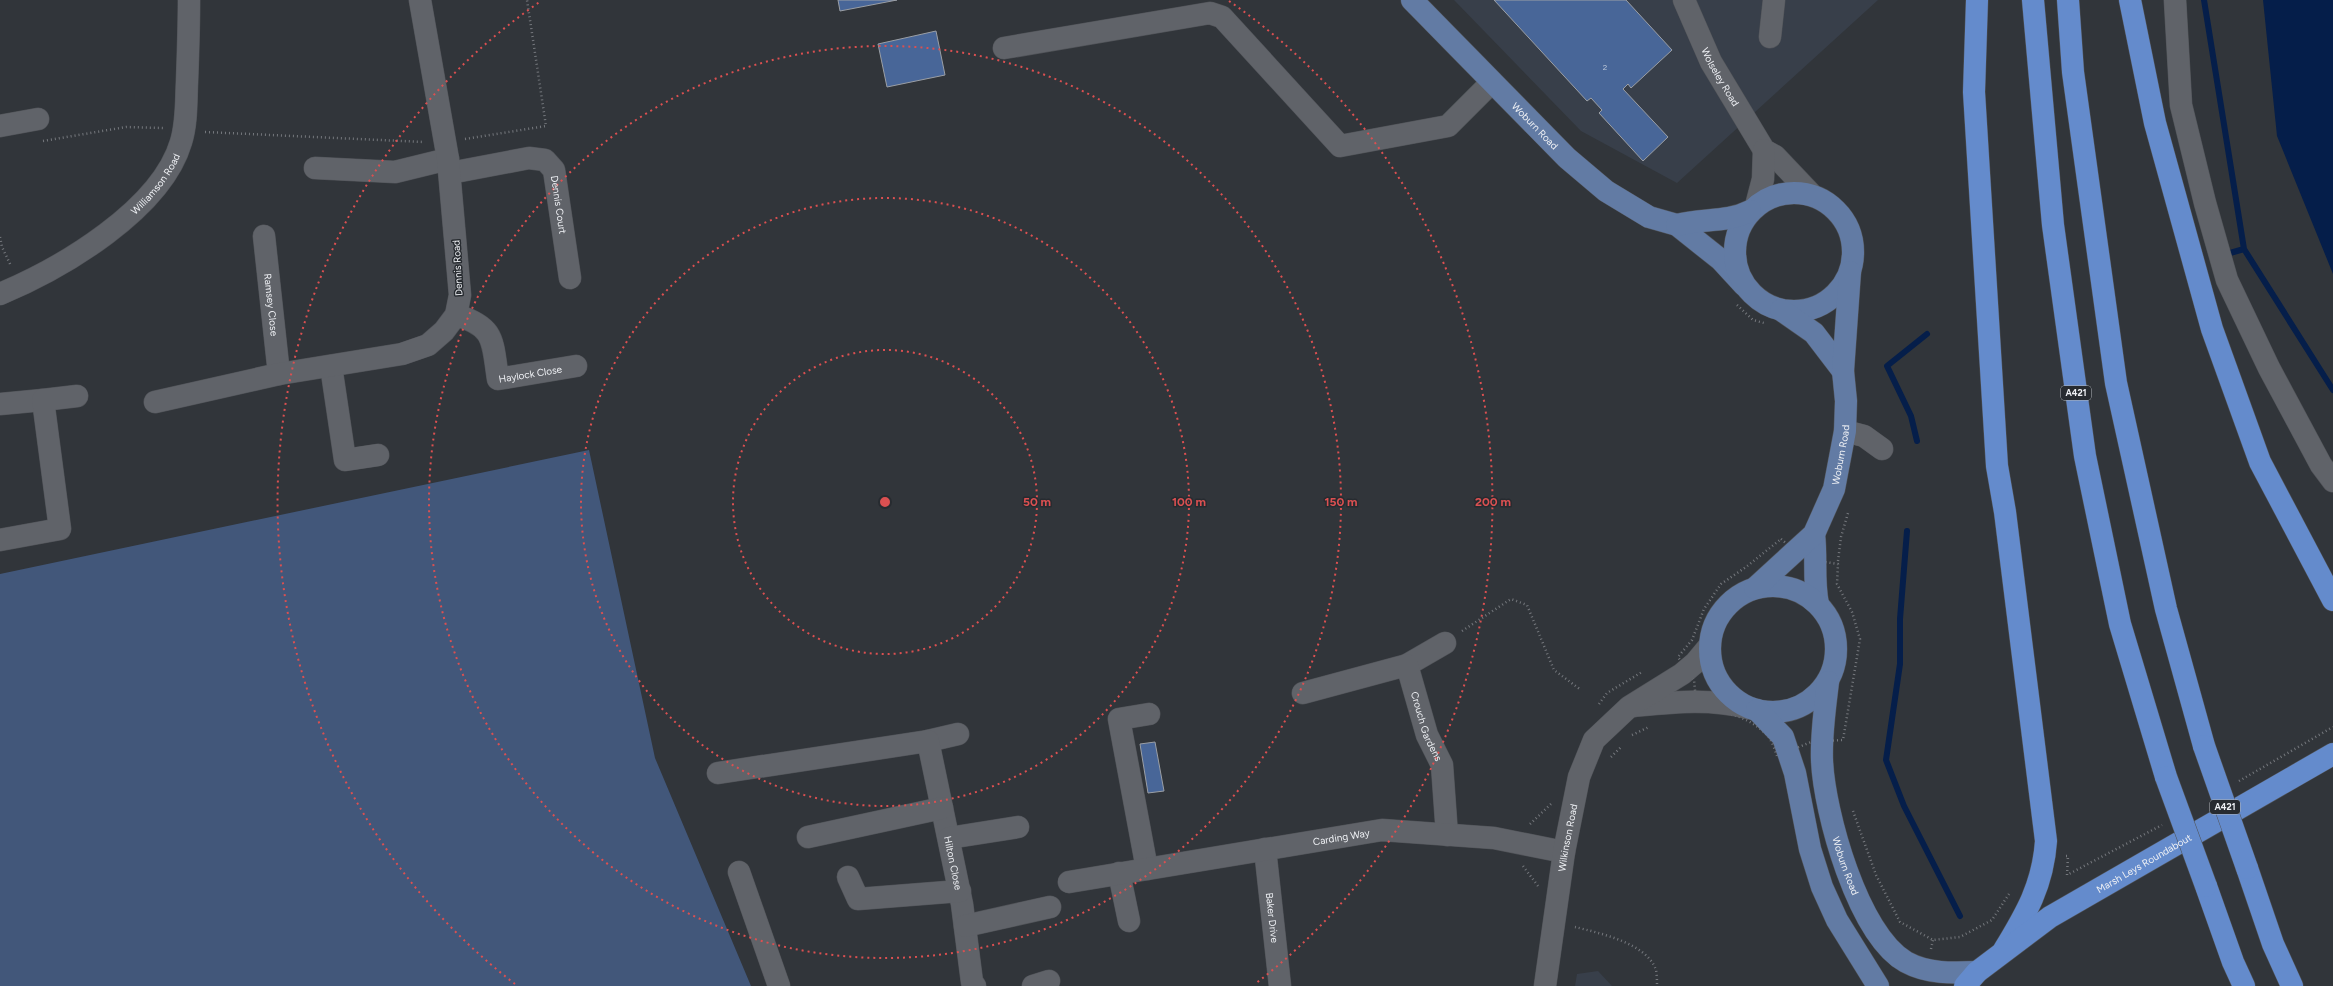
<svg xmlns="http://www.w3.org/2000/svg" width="2333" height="986" font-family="Figtree,sans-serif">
<rect width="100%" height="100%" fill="#31353a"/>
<!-- built -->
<path fill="#383f4a" d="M1454,0H1878L1677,183L1581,131Z
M1598,971L1612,986H1575L1577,974Z"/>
<!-- green -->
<path fill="#42577a" d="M589,450L655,758L751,986H0V574Z"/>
<!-- water -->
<path fill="#051e4a" d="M2263,0H2333V274L2277,136Z"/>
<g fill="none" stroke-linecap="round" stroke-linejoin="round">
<!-- stream -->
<path stroke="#051e4a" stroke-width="6" d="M2204,0L2244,249L2333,390
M2230,253L2244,249
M1917,441L1911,416L1887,366L1927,334
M1907,531L1900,619V664L1886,760L1904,806L1960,916"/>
</g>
<!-- building -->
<path fill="#486698" stroke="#9b9fa5" d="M838,0H897L840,11Z
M1494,0H1626L1672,50L1631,88L1628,84L1623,89L1668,137L1643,161L1599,113L1602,110L1591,98L1587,101Z
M936,31L945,75L887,87L878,44Z
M1155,742L1164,791L1148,793L1140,744Z"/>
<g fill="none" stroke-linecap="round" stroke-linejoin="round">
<!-- minor casing -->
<g stroke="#505358" stroke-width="23">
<g id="minor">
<path id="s1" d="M1684,0L1711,62L1764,150L1775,156L1812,195"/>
<path d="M2175,0L2181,105L2205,203L2227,280L2269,368L2321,465L2333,481"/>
<path d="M1770,37L1774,0"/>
<path d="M1004,48L1210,13L1222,17L1340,146L1448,126L1492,82"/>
<path d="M0,126L38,119"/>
<path d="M315,168L395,172L448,159"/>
<path id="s2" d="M450,173L529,158L545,160L554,170L570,278"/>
<path d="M1756,206L1763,179L1764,150"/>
<path id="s3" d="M264,236L279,374"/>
<path id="s4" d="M0,294C62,268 161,210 181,142C187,123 186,101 187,82C188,55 189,27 189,0"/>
<path id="s5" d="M456,315C496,327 492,341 498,379L576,366"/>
<path d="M331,366L345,460L378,455"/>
<path d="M155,402L279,374L402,354L428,345L444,331L456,315L460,295L448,159L420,0"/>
<path d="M0,404L43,400"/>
<path d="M1845,431L1864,436L1882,449"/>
<path d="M0,540L60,529L43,400L77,396"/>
<path d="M1407,665L1445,643"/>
<path id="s6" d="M1303,693L1407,665L1427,735L1442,765L1447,835"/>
<path d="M1634,706C1675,702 1708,698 1749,708"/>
<path d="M928,741L958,734"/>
<path id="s7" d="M718,773L928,741L962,904L972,982L975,986"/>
<path d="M808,837L942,808"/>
<path d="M949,838L1018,827"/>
<path id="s8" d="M1265,849L1280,986"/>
<path d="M1147,869L1119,719L1149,714"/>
<path d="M739,872L779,986"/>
<path d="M1119,873L1129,921"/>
<path d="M848,877L858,899L960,891"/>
<path id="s9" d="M1069,882L1382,830L1494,838L1564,852"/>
<path d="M965,926L1050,907"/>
<path d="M1033,986L1049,981"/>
<path id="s10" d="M1545,986L1564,852L1579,777L1594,740L1629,707L1682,674L1695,663L1710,645"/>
</g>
</g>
<!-- major casing -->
<g stroke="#505358" stroke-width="23">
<g id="major">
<path id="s11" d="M1412,0L1567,158L1606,191L1649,217L1677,225L1721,260L1744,285"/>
<circle cx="1794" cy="252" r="59"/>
<path d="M1677,225C1701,218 1727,223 1750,211"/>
<path d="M1781,310L1814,333L1843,371"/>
<path d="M1814,534C1817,558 1813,580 1818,604"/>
<circle cx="1773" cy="649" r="63"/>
<path id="s12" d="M1755,588L1814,534L1834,489L1845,431L1846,401L1843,371L1850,272"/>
<path id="s13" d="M1828,682C1825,708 1821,734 1822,760C1824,812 1858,935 1906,962C1928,974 1952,973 1977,972"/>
<path d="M1757,710L1783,737L1795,773L1810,849L1822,887L1837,920L1878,986"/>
</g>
</g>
<!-- highway casing -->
<g stroke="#505358" stroke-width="23">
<g id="highway">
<path d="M1977,0L1974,92L1997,466L2005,512L2046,841C2043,885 2026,914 2004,950"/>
<path d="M2033,0L2053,225L2085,456L2120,624L2166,777"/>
<path d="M2068,0L2073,72L2116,383L2166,609L2204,746"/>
<path d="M2130,0L2155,123L2212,329L2260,462L2333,600"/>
<path d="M2247,868L2273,944L2292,986"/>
<path d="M2206,886L2233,962L2244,986"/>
<path id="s14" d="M1965,986L1977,972L2050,917L2333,754"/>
</g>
</g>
<!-- path -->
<path stroke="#75787d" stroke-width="2.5" stroke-dasharray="1 3" stroke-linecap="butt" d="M205,132L424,142
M465,139L546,126L527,0
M43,141L126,127L163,128
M0,237L2,247L11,266
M1737,305L1753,320L1764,323
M1781,539L1805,559L1838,564L1837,584L1852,612L1860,639L1843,740L1811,742L1777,756C1775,750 1772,741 1768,736C1750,717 1723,709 1697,711L1694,680L1678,657L1692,640L1704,609L1721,584L1746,567Z
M1838,561L1841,537L1848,513
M1462,631L1511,599L1527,605L1554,670L1581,690
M1599,704L1607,693L1642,672
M1632,735L1649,727
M1611,757L1622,746
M2239,781L2333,727
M1853,811L1876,875L1900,922L1933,940L1960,937L1992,920L2009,894
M1530,824L1551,804
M2066,856H2068L2067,875L2162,825
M1523,866L1538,886
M1575,927C1599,933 1647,943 1656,970C1657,975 1657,981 1657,986
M1931,949L1933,940"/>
<!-- minor -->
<use href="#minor" stroke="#606369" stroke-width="22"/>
<!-- major -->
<use href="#major" stroke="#627ba4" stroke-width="22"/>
<!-- highway -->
<use href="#highway" stroke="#648bcc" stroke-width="22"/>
<!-- highway-bridge casing -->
<g stroke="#505358" stroke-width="23" stroke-linecap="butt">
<path id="highway-bridge" d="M2204,746L2247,868
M2166,777L2206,886"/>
</g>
<!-- highway-bridge -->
<use href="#highway-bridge" stroke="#648bcc" stroke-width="22"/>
</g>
<!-- distance rings -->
<g fill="none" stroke="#db5051" stroke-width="2" stroke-dasharray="2 4">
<circle cx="885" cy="502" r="152"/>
<circle cx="885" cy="502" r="304"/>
<circle cx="885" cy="502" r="456"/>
<path d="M515 984A608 608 0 0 1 541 1M1229 1A608 608 0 0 1 1255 984"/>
</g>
<g text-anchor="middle" stroke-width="3" stroke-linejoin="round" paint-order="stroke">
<!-- number labels -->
<g font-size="8" fill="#c4cedd">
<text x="1605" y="70">2</text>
</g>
<!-- shield labels -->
<g fill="#272b30" stroke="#b2b5b9" stroke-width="1">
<rect x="2061" y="386" width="30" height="14" rx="3"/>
<rect x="2210" y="800" width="30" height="14" rx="3"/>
</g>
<g font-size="9" font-weight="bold" fill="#eef0f4">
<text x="2076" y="396">A421</text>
<text x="2225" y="810">A421</text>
</g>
<!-- street labels -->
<g font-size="10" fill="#eef0f4" stroke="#272b30">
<text dy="4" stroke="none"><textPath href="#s1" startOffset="85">Wolseley Road</textPath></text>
<text dy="4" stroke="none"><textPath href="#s11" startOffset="176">Woburn Road</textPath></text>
<text dy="4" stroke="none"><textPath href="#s4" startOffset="193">Williamson Road</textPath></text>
<text dy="4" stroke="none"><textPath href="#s2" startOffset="145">Dennis Court</textPath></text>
<text transform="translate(457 268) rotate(-93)" y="4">Dennis Road</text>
<text dy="4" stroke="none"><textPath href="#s3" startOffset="69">Ramsey Close</textPath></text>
<text dy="4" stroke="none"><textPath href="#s5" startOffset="117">Haylock Close</textPath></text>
<text dy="4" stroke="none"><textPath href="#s12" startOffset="164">Woburn Road</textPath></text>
<text dy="4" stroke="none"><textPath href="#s6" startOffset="172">Crouch Gardens</textPath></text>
<text dy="4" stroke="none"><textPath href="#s9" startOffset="276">Carding Way</textPath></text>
<text dy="4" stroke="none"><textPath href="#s10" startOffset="150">Wilkinson Road</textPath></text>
<text dy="4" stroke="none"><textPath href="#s7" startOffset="337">Hilton Close</textPath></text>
<text dy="4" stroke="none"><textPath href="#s14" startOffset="218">Marsh Leys Roundabout</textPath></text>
<text dy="4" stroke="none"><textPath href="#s13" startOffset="187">Woburn Road</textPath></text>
<text dy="4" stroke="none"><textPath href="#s8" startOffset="69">Baker Drive</textPath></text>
</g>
</g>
<circle cx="885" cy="502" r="6" fill="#db5051" stroke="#272b30" stroke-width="2"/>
<g font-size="12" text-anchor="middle" font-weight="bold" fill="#db5051" stroke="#272b30" stroke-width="3" stroke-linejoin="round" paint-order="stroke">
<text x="1037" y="506">50 m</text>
<text x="1189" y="506">100 m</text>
<text x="1341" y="506">150 m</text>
<text x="1493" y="506">200 m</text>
</g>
</svg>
